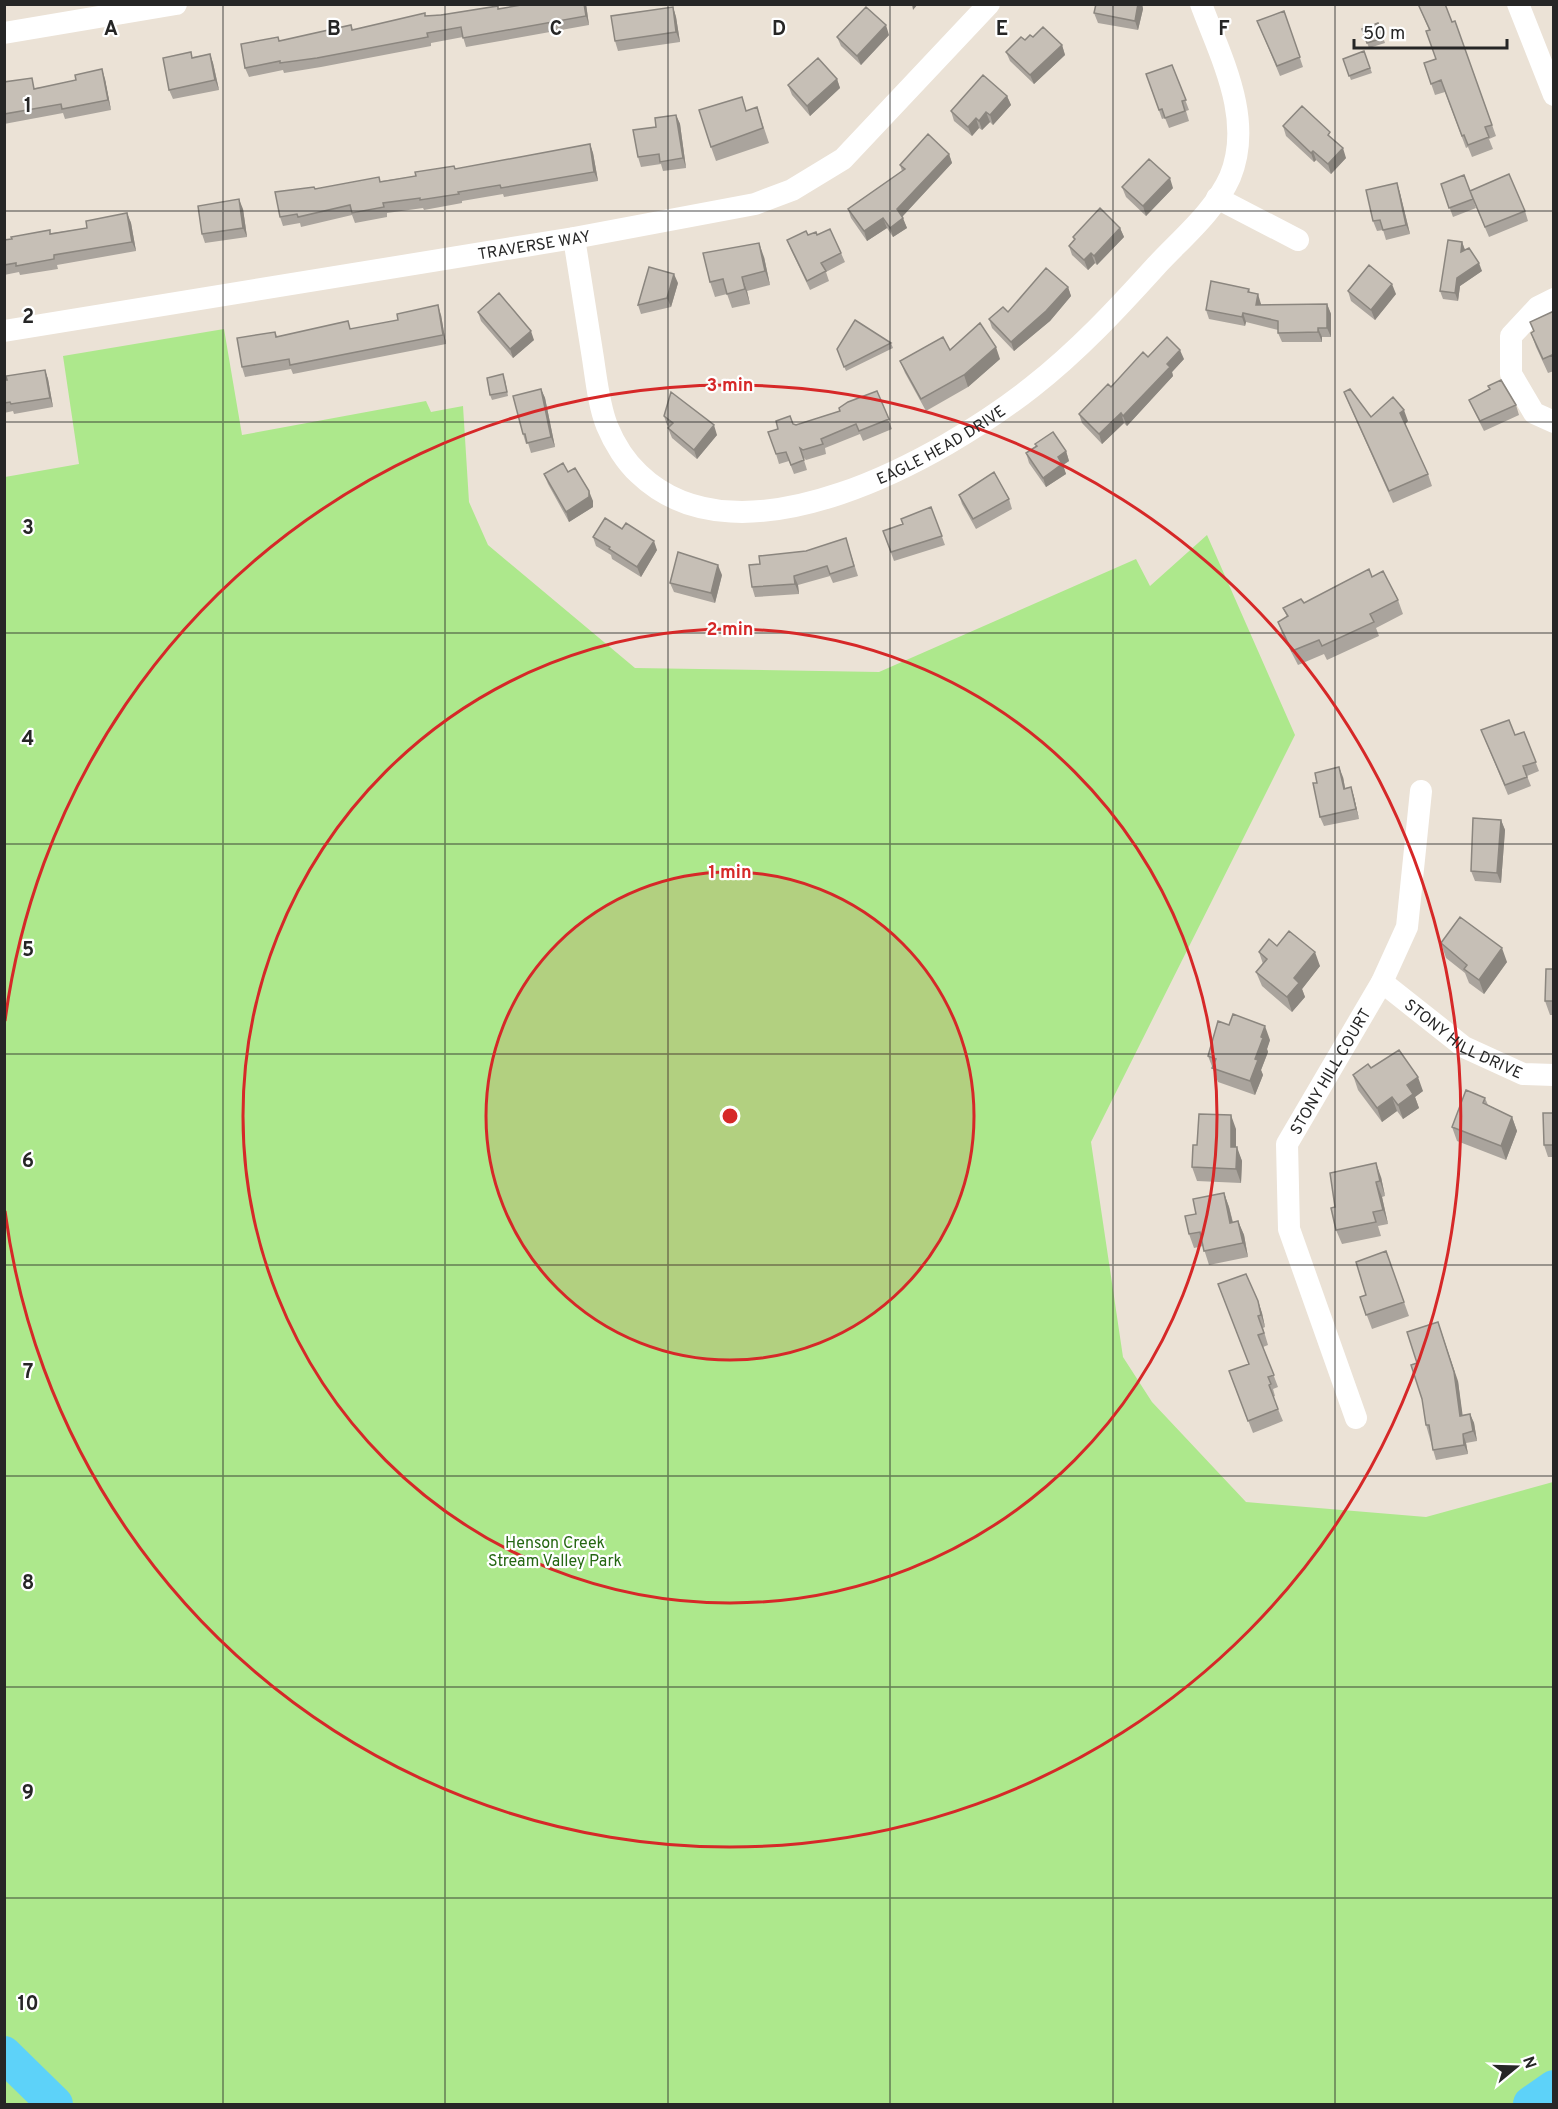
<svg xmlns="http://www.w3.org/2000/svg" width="1558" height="2109" font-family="Overpass,sans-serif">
<rect width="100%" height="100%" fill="#ebe2d6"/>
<!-- green -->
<path fill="#ade88c" d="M224,329L242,435L426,401L431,412L463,406L469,502L488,545L635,668L879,672L1136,559L1150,586L1207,535L1295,735L1091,1142L1123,1357L1152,1402L1246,1502L1426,1517L1553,1482V2104H5V477L79,464L63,356Z"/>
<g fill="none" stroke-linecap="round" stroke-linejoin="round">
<!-- river -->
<path stroke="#5dd2f9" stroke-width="36" d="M4,2054L55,2104
M1531,2104L1554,2088"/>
<!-- minor -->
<g stroke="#fff" stroke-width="22">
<path d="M1518,4L1554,95"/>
<path d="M4,33L176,4"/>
<path d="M1217,198L1298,240"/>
<path id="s1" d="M574,238C580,276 586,314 592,352C596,376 598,403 607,426C614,443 626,462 639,474C741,572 943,457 1032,387C1078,351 1117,309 1156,266C1181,239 1215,211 1230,177C1254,119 1221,58 1201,4"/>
<path d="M1554,299L1538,307L1511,336V374L1534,413L1554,422"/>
<path id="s2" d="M4,331L574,238L755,204L792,190L843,159L989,4"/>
<path id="s3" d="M1382,982L1464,1047L1523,1074L1554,1075"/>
<path id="s4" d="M1356,1418L1289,1229L1287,1144L1382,982L1407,927L1421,791"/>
</g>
</g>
<!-- wall -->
<path fill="#aaa49d" d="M586,4L589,25L466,47L463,37L431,43V46L321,67L284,73L283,70L249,77L245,68L278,37L279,41L351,25L353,30L425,16L499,9Z
M1096,4H1142L1143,9L1138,30L1098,23L1094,13Z
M1418,4H1445L1452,22L1455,21L1496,136L1489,139L1493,149L1472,157L1468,147L1466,148L1445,92L1435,95L1424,63L1436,59L1429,30Z
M673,7L676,17L680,42L618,51L615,41Z
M1284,11L1303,67L1280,76L1257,21Z
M1378,23L1385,43L1369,48L1362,29Z
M889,35L861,65L841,46L837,37Z
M1033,37L1062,45L1065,55L1034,84L1010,61L1006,52L1025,40Z
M1364,51L1372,73L1351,80L1343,59Z
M210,54L213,63L219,90L173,99L169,90L193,57Z
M1172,65L1189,110L1186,111L1189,121L1169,128L1165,118L1162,119L1146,74Z
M105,79L111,110L65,119L63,113L4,124V82L35,88Z
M837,79L840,88L810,116L792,95L788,85Z
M1007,96L1011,105L993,125L990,122L982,130L979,128L972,136L954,121L951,111Z
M742,97L746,111L757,107L769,143L716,161L711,147Z
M676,115L680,124L686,168L663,171L661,164L641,167L638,157L656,127Z
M1283,126L1346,158L1331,174L1316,160L1314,162L1286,136Z
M590,144L593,153L598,181L504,197L503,194L462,201V203L424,210L423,208L387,213V217L355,223L352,215L301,227L300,223L283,226L280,217L315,189L381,181L416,176L454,166L455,169Z
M949,154L952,163L902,217L907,228L893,237L887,228L867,241L851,218L848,209L902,171L900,165Z
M1464,175L1476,208L1453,217L1441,184Z
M1397,183L1400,193L1410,234L1386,240L1383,230L1377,231L1373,221Z
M1122,187L1173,188L1146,216L1126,197Z
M1473,200L1525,211L1528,221L1489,237Z
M243,209L247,237L205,243L202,234Z
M127,213L131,223L136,251L57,265L58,269L20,275L19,272L4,275V240L87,228Z
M1120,228L1124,237L1097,265L1095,263L1088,270L1072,255L1069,246L1074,240L1073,237Z
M817,235L841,253L845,262L826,272L829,281L810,290L791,250L787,240Z
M1462,242L1465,250L1482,271L1460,286L1458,301L1443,299L1440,291Z
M764,257L770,285L747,291L750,304L732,308L727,294L715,297L710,282Z
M678,283L671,307L641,314L638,305Z
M1068,287L1071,296L1050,321L1014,351L992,328L989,319L1008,312Z
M1249,289L1250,293L1261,304V305L1327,304L1331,314V337H1322V342H1282L1278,333V330L1246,322L1245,326L1209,319L1206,310Z
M1348,291L1396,294L1375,320L1351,301Z
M1554,311V371L1548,373L1536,347L1531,333L1534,331L1530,322Z
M478,312L534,340L513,358L481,321Z
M441,315L446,344L293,374L291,369L245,377L242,367L275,332L277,337L351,329Z
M891,343L893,348L846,371L837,349Z
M950,350L1000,359L968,387L926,411L905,373L900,361Z
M1148,357L1184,359L1172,372L1173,376L1127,426L1124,423L1102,444L1082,423L1079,414Z
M45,370L48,379L53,407L14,414L13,411L4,413V380Z
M505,379L508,396L492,400L490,395Z
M541,389L545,398L555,447L531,453L528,443L526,444L523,434Z
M1490,390L1516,405L1519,415L1484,431L1473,409L1469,400Z
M877,391L892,429L863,441L860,434L825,448L826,454L806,460L803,457L807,470L794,474L789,461L779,464L776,454L790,416L793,424L796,425L840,411Z
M1344,392L1371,417L1408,421L1405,424L1428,474L1432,486L1393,503L1349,404Z
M664,416L717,435L697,459L672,438L668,428L670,427L667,425Z
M1035,444L1066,451L1069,461L1063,465L1066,474L1046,487L1029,463L1026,453L1036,446Z
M544,474L593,501V507L569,522L548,484Z
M959,495L1009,499L1012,509L976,529L962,504Z
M931,507L945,545L894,561L883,531L903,524Z
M593,537L657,550L641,577L612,559L611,555L596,546Z
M849,548L858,576L833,583L830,576L798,585L799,594L755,597L752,587Z
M722,575L715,603L674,592L670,583Z
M1372,577L1398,600L1403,614L1376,628L1379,636L1327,660L1324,654L1298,665L1283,636L1278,622L1287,617L1283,608L1304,603Z
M1481,730L1515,735L1524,732L1539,771L1527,776L1531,786L1508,795Z
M1343,777L1345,788L1351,787L1354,797L1359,819L1324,826L1320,817Z
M1501,820L1505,830L1501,883L1475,881L1471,871Z
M1441,943L1507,962L1484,994L1469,983L1465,973L1446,958Z
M1277,946L1320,966L1302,989L1305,997L1292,1012L1262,986L1256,972L1263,964L1259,952Z
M1554,969V1015H1550L1545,1001Z
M1270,1040L1267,1049L1268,1052L1261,1070L1263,1075L1255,1095L1218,1082L1208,1056Z
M1371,1068L1423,1091L1415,1097L1419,1108L1403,1119L1397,1111L1382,1122L1358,1090L1353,1075Z
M1485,1098L1488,1105L1512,1117L1517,1131L1506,1160L1457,1141L1452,1127Z
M1554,1113V1157H1548L1544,1145Z
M1236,1129V1147L1242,1161L1241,1183L1197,1181L1192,1167L1197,1145Z
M1381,1177L1385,1196L1382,1197L1388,1224L1378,1226L1381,1236L1342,1244L1336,1230L1335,1207Z
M1224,1193L1229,1207L1233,1222L1238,1221L1244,1235L1248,1257L1209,1265L1203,1246L1194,1248L1189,1234L1196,1214Z
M1386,1251L1409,1316L1372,1329L1360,1297L1366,1295Z
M1258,1301L1262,1313L1265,1327L1263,1328L1268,1345L1263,1347L1278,1387L1273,1389L1275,1396L1273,1397L1283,1421L1253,1433L1229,1371L1249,1364Z
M1458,1381L1462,1415L1470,1414L1474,1423L1477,1441L1466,1443L1468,1454L1436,1460L1426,1425Z"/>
<!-- shaded-wall -->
<path fill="#8b867f" d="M584,4H586L589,25L586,16Z
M912,4H918L913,10Z
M1138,4H1142L1143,9L1138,30L1135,21Z
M673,7L676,17L680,42L676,32Z
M886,25L889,35L861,65L857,56Z
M1062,45L1065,55L1034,84L1030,75Z
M210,54L213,63L219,90L215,80Z
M102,69L105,79L111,110L108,100Z
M837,79L840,88L810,116L807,106Z
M1007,96L1011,105L993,125L990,115Z
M986,112L990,122L982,130L979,121Z
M676,115L680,124L686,168L683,158Z
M976,118L979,128L972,136L968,127Z
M590,144L593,153L598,181L594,172Z
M1343,148L1346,158L1331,174L1328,164Z
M1313,151L1316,160L1314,162L1311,153Z
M949,154L952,163L901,218L897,209Z
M1170,178L1173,188L1146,216L1143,206Z
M1397,183L1400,193L1410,234L1406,225Z
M239,199L243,209L247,237L243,228Z
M127,213L131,223L136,251L132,242Z
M883,218L887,228L867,241L864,231Z
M903,218L907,228L893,237L890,228Z
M1120,228L1124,237L1097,265L1094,256Z
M1462,242L1465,250L1461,252Z
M759,243L764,257L770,285L765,271Z
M1091,253L1095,263L1088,270L1084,260Z
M1479,263L1482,271L1460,286L1458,301L1455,293L1457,278Z
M674,274L678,283L671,307L667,298Z
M742,277L747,291L750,304L745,289Z
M1392,284L1396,294L1375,320L1371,310Z
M1068,287L1071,296L1050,321L1014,351L1011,342Z
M1258,294L1261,304L1259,314L1256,305Z
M1327,304L1331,314V337L1327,328Z
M438,305L441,315L446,344L443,335Z
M1243,313L1246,322L1245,326L1242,317Z
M1318,328L1322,337V342L1318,332Z
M531,331L534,340L513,358L510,349Z
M996,347L1000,359L968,387L964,375Z
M1180,350L1184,359L1172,372L1173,376L1127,426L1123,416L1167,364Z
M45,370L48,379L53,407L50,398Z
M541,389L545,398L555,447L551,437Z
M1404,410L1408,421L1404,425L1400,413Z
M1121,413L1124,423L1102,444L1099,434Z
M714,425L717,435L697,459L694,450Z
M1066,451L1069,461L1063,465L1066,474L1046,487L1043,478L1058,457Z
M589,491L593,501V507L569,522L566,512Z
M654,541L657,550L641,577L637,567Z
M718,565L722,575L715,603L711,593Z
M794,576L798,585L799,594L795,584Z
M1339,767L1343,777L1347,798L1344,789Z
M1351,787L1354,797L1359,819L1356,809Z
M1501,820L1505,830L1501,883L1497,873Z
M1502,948L1507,962L1484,994L1479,980Z
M1315,952L1320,966L1302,989L1305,997L1292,1012L1287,997L1294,978Z
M1265,1026L1270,1040L1267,1049L1268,1052L1261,1070L1263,1075L1255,1095L1250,1081L1261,1037Z
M1418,1077L1423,1091L1415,1097L1419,1108L1403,1119L1398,1105L1407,1085Z
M1392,1097L1397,1111L1382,1122L1377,1108Z
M1231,1115L1236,1129V1156L1237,1147L1242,1161L1241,1183L1236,1169L1231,1147Z
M1512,1117L1517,1131L1506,1160L1501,1146Z
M1376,1163L1381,1177L1385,1196L1380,1181Z
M1376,1182L1382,1197L1388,1224L1383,1210Z
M1224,1193L1229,1207L1236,1237L1230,1223Z
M1238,1221L1244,1235L1248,1257L1243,1243Z
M1258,1301L1262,1313L1265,1327L1261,1315Z
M1438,1322L1458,1381L1464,1425L1460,1416Z
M1470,1414L1474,1423L1477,1441L1473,1431Z
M1463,1434L1466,1443L1468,1454L1464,1445Z"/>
<!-- building -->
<path fill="#c6bfb6" stroke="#8b867f" stroke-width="1.5" d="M527,4H584L586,16L463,38L461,27L427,33L428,37L317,58L280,63V61L245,68L241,44L278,37L279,41L351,25L352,30L425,13V16L441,15L498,6V9Z
M1096,4H1138L1135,21L1094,13Z
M1418,4H1445L1452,22L1455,21L1492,125L1485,127L1489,137L1468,145L1464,135L1462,136L1441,80L1431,84L1424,63L1436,59L1426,31L1430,30Z
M673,7L676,32L615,41L611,16Z
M866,7L886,25L857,56L837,37Z
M1284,11L1300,57L1277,66L1257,21Z
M1378,23L1383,38L1367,43L1362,29Z
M1043,27L1062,45L1030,75L1006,52L1021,37L1025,40L1030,35L1033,37Z
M1364,51L1370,68L1349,76L1343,59Z
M191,52L192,58L210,54L215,80L169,90L163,58Z
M818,58L837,79L807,106L788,85Z
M1172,65L1186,100L1182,101L1185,111L1165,118L1162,109L1159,110L1146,74Z
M102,69L108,100L62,109L61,104L4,114V82L32,78L34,89L76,80L75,75Z
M983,75L1007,96L990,115L986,112L979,121L976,118L968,127L951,111Z
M742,97L746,111L757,107L763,128L711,147L699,110Z
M1302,106L1330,132L1328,135L1343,148L1328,164L1313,151L1311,153L1283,126Z
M676,115L683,158L660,162L659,154L638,157L633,130L656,127L655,118Z
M928,134L949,154L897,209L903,218L890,228L883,218L864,231L848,209L905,169L900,165Z
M590,144L594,172L501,188L500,185L458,192L459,194L420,200V198L383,203L384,207L352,213L350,205L298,217L297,214L280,217L275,192L314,187L315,189L379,177L380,182L416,176L415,172L454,166L455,169Z
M1149,159L1170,178L1143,206L1122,187Z
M1509,174L1525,211L1485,227L1470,191Z
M1464,175L1473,199L1449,208L1441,184Z
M1397,183L1406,225L1383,230L1380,220L1373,221L1366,190Z
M239,199L243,228L202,234L198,206Z
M1100,208L1120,228L1094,256L1091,253L1084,260L1069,246L1075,239L1073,237Z
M127,213L132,242L54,255V259L16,266V263L4,265V240L12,239L11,237L50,230V234L87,228L86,221Z
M830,229L841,253L821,263L826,271L807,281L787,240L806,231L808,235L816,232L817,235Z
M1448,240L1462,242L1461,252L1469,248L1479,263L1457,278L1455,293L1440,291Z
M759,243L765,271L742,277L745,289L727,294L723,279L710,282L703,253Z
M1369,265L1392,284L1371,310L1348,291Z
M649,267L674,274L667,298L638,305Z
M1046,268L1068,287L1046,311L1011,342L989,319L1003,307L1008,312Z
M1211,281L1249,289L1248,292L1258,294L1256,305L1327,304V328H1318V332L1278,333V321L1243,313L1242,317L1206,310Z
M499,293L531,331L510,349L478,312Z
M438,305L443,335L290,365L289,359L242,367L237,338L275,332L276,337L348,321L350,329L398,320L397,314Z
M1554,311V358L1552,355L1543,359L1531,333L1534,331L1530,322Z
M855,320L891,343L844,367L837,349Z
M980,323L996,347L964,375L921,399L900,361L943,337L950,350Z
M1167,337L1180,350L1167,364L1170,367L1123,416L1121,413L1099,434L1079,414L1108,384L1111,387L1143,352L1148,357Z
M45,370L50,398L11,404L10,402L4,403V380H7L6,376Z
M503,374L507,392L490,395L487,378Z
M1501,380L1516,405L1480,421L1469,400L1490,389L1488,386Z
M541,389L551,437L527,443L525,434H523L513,396Z
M1350,389L1371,417L1393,397L1404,410L1400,413L1428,474L1389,491L1344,392Z
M877,391L889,419L859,431L856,424L821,439L823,444L803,450L800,448L804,460L791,465L786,452L776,454L768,432L778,429L776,421L790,416L793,424L796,425L840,411L839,408L848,402Z
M671,392L714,425L694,450L668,428L673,423L664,416Z
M1053,432L1066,451L1058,457L1062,464L1043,478L1026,453L1037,446L1035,444Z
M563,463L568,472L575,468L589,491V497L566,512L544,474Z
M994,472L1009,499L973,519L959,495Z
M931,507L942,536L891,552L883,531L903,524L901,519Z
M605,518L622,529L626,523L654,541L637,567L609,549L610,547L593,537Z
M846,538L854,566L830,574L827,566L794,576L795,584L752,587L749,565L760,564L759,556L806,551Z
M678,552L718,565L711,593L670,583Z
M1369,569L1372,577L1383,571L1398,600L1370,614L1374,622L1322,646L1319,640L1292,651L1278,622L1288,616L1283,608L1301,599L1304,603Z
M1509,720L1515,735L1524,732L1536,762L1523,766L1527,777L1505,785L1481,730Z
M1339,767L1344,789L1351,787L1356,809L1320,817L1313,783H1317L1315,773Z
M1473,818L1501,820L1497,873L1471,871Z
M1460,917L1502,948L1479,980L1464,969L1467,965L1441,943Z
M1289,931L1315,952L1294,978L1299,983L1287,997L1256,972L1267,959L1259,952L1269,939L1277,946Z
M1546,969H1554V1001H1545Z
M1233,1014L1265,1026L1261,1037L1263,1038L1255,1059L1258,1060L1250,1081L1212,1068L1216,1059L1208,1056L1218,1021L1229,1025Z
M1399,1050L1418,1077L1407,1085L1413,1094L1398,1105L1392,1097L1377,1108L1353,1075L1368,1064L1371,1068Z
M1466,1090L1485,1098L1483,1103L1512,1117L1501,1146L1452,1127Z
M1543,1113H1554V1145H1544Z
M1199,1114L1231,1115V1147H1237L1236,1169L1192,1167L1193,1145H1197Z
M1376,1163L1380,1181L1376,1182L1383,1210L1373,1212L1376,1222L1336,1230L1331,1208L1335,1207L1330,1173Z
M1224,1193L1230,1223L1238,1221L1243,1243L1204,1251L1200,1232L1189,1234L1185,1216L1196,1214L1193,1199Z
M1386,1251L1404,1302L1366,1315L1360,1297L1366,1295L1356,1262Z
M1246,1274L1258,1301L1261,1315L1258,1316L1264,1333L1258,1335L1274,1375L1268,1377L1271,1384L1269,1385L1278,1409L1248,1421L1229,1371L1249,1364L1218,1284Z
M1438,1322L1454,1372L1460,1416L1470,1414L1473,1431L1463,1434L1464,1445L1433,1450L1429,1425H1426L1422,1399L1411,1365L1417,1363L1407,1332Z"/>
<!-- grid -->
<path fill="none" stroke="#262626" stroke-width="1.5" stroke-opacity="0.55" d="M223,4V2104M445,4V2104M668,4V2104M890,4V2104M1113,4V2104M1335,4V2104M4,211H1554M4,422H1554M4,633H1554M4,844H1554M4,1054H1554M4,1265H1554M4,1476H1554M4,1687H1554M4,1898H1554"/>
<!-- distance rings -->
<circle cx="730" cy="1116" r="244" fill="#d62828" fill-opacity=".12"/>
<g fill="none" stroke="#d62828" stroke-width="3">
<circle cx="730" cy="1116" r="244"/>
<circle cx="730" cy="1116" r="487"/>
<path d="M5 1021A731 731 0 1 1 5 1211"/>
</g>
<g text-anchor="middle" stroke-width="4.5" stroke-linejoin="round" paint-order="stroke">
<!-- street labels -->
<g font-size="16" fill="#262626" stroke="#fff">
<text dy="6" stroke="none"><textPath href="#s2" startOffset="537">TRAVERSE WAY</textPath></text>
<text dy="6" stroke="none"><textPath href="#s1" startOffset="574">EAGLE HEAD DRIVE</textPath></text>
<text dy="6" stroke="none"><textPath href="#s3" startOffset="100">STONY HILL DRIVE</textPath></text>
<text dy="6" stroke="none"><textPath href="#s4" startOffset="370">STONY HILL COURT</textPath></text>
</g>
<!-- park labels -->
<g font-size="16" fill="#256712" stroke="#fff">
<text x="555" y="1548">Henson Creek<tspan x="555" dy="18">Stream Valley Park</tspan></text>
</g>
</g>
<g font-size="20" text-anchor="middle" font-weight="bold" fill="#262626" stroke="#fff" stroke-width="4.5" stroke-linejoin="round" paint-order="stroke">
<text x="111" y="35">A</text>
<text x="334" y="35">B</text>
<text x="556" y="35">C</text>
<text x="779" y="35">D</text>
<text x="1002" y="35">E</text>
<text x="1224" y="35">F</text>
<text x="28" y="112">1</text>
<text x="28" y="323">2</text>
<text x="28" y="534">3</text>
<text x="28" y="745">4</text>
<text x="28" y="956">5</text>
<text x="28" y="1167">6</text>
<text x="28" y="1378">7</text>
<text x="28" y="1589">8</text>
<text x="28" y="1799">9</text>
<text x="28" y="2010">10</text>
</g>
<circle cx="730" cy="1116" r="9" fill="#d62828" stroke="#fff" stroke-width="3"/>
<g font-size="18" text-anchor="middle" font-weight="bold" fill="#d62828" stroke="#fff" stroke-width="4.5" stroke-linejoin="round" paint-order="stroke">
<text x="730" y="391">3 min</text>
<text x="730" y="635">2 min</text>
<text x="730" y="878">1 min</text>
</g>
<!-- border -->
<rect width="1558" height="2109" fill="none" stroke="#262626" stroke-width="12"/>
<!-- north arrow -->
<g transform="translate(1516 2067) rotate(71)" stroke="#ffffff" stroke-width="4.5" paint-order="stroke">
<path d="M0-4.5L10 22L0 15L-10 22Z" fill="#262626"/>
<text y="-9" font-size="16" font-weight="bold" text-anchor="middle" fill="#262626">N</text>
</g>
<!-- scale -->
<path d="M1354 39v9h153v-9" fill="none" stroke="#262626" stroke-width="3"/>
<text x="1363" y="39" font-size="18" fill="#262626" stroke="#ffffff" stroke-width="4.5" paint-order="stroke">50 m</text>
</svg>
